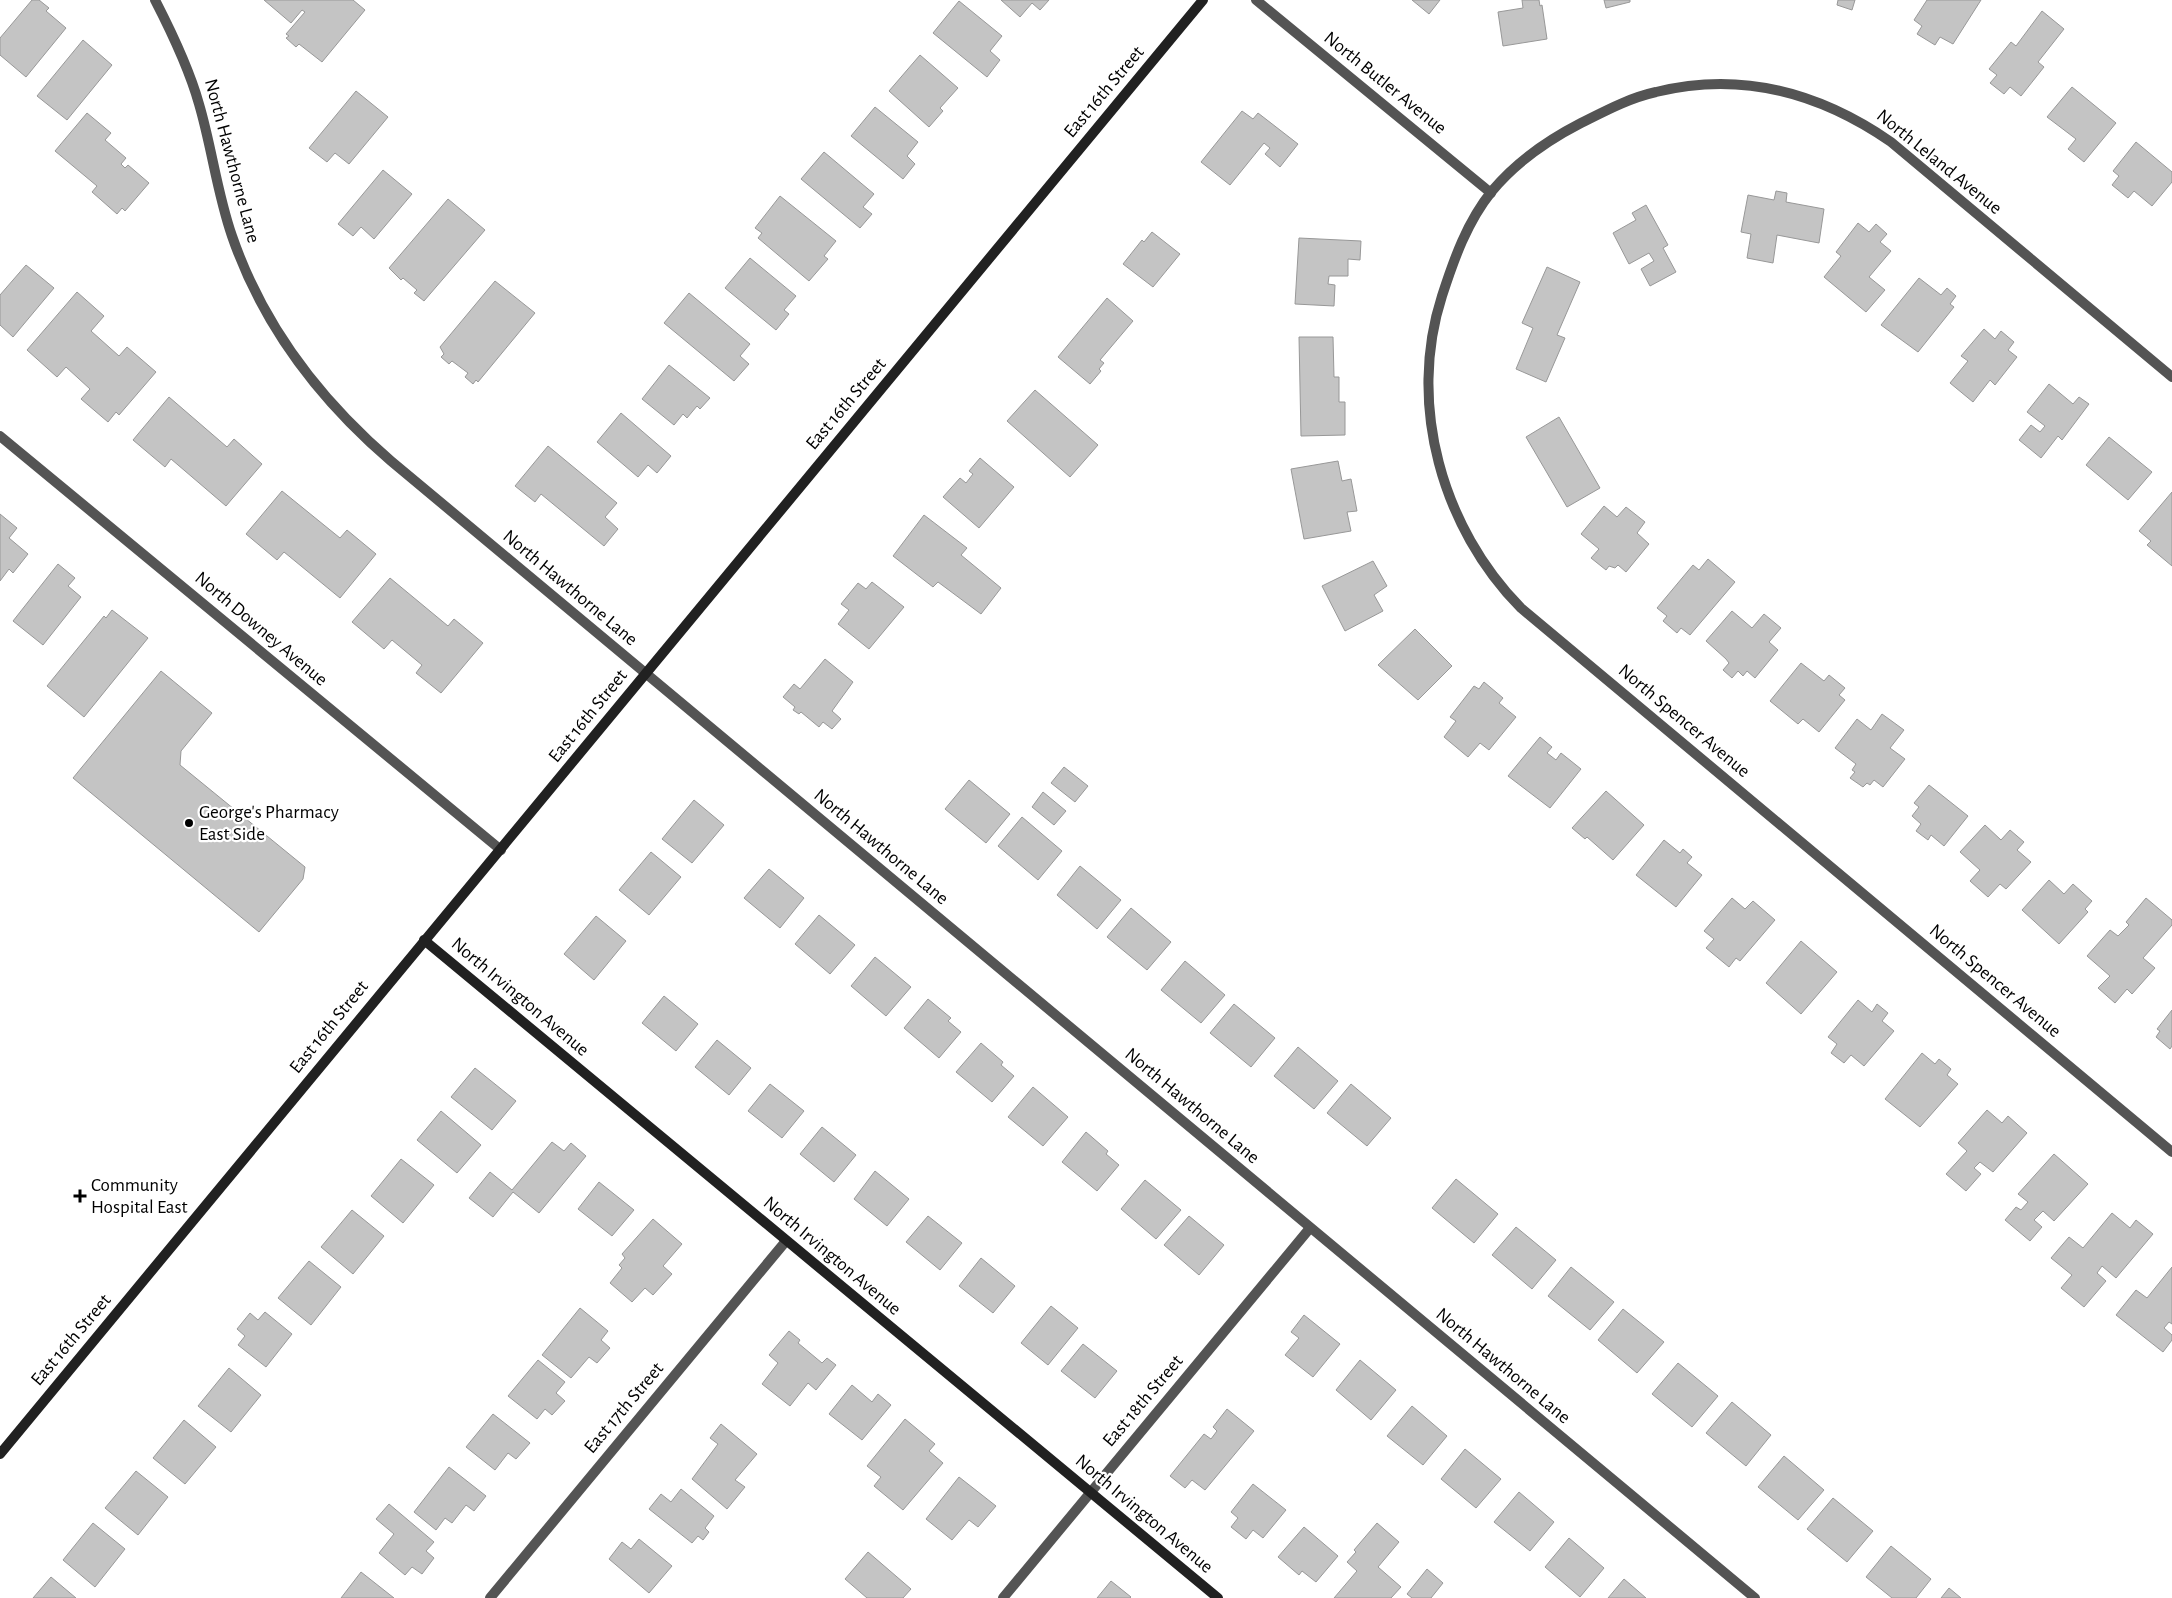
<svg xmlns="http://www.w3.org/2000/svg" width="2172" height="1598" viewBox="0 0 2172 1598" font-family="'Alegreya Sans',sans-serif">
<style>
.building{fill:#c4c4c4;stroke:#989898}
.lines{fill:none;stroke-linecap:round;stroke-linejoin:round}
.street{stroke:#545454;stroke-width:10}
.secondary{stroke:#212121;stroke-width:10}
.poi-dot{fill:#000;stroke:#fff;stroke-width:2}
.labels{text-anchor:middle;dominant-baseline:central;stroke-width:4.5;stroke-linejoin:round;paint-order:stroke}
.street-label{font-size:19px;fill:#000;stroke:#fff}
.poi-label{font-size:19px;fill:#000;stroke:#fff;text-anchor:start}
</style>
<rect width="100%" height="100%" fill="#fff"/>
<g class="building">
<polygon points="32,0 39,0 49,8 46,11 66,28 26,77 0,55 0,38"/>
<polygon points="264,0 353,0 365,10 322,62 299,44 296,47 286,38 289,36 286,34 305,12 302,10 291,23"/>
<polygon points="1001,0 1049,0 1040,10 1032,3 1020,17"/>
<polygon points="1412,0 1440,0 1429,14"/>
<polygon points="1522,0 1539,0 1540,6 1542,5 1547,39 1503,46 1498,12 1523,8"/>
<polygon points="1604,0 1630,0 1630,2 1606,8"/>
<polygon points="1838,0 1855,0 1852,10 1837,5"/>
<polygon points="1927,0 1981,0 1953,44 1940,37 1935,45 1917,34 1922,26 1914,20"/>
<polygon points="959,1 1002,36 990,51 1000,60 987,77 933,33"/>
<polygon points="2042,11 2064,29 2038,62 2044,67 2021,96 2010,87 2004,94 1990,83 1997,75 1989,69 2011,42 2016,46"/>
<polygon points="83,40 112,65 67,120 37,96"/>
<polygon points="920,55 958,88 940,108 943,111 929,127 889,91"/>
<polygon points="2072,87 2116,123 2084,162 2068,149 2076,139 2047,117"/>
<polygon points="356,91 388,117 349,164 335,153 327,162 309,148"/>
<polygon points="875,107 918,142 907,156 915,164 903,179 851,136"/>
<polygon points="1242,111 1253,119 1258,113 1298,144 1280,167 1265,154 1270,148 1264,143 1230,185 1201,162"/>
<polygon points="87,113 111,133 105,140 126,158 121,164 125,168 128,165 149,183 125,211 122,208 117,214 92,192 97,186 55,151"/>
<polygon points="2136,142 2172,172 2172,182 2152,206 2134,191 2128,198 2112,185 2119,176 2113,171"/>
<polygon points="824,152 874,194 863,207 872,214 860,228 801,179"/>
<polygon points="383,170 412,194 374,239 361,227 353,236 338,224"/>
<polygon points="1776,191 1787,193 1786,202 1824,209 1819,243 1777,235 1773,263 1747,258 1751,234 1741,232 1748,195 1774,200"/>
<polygon points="780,196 836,241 824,256 828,259 809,281 758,238 762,233 755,228"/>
<polygon points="448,199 485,230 424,301 414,293 417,290 403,278 401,280 389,268"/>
<polygon points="1646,205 1668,245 1663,248 1676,272 1650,286 1641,269 1654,261 1649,253 1629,264 1613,233 1636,220 1632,213"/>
<polygon points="1858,223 1869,232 1876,224 1887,234 1880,242 1891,251 1869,277 1885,290 1866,312 1824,277 1841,256 1836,252"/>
<polygon points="1152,232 1180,254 1153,287 1123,264 1142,240 1144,242"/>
<polygon points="1299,238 1361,241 1360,260 1348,259 1348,276 1329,276 1328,284 1335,285 1334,306 1295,304"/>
<polygon points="750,258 796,296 784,310 789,314 776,330 725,288"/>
<polygon points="26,265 54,288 13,337 0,325 0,295"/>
<polygon points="1547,267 1580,282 1557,335 1565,338 1546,382 1516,369 1533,328 1522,323"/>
<polygon points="1919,278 1941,295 1947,288 1956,296 1950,304 1954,307 1918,352 1881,325"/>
<polygon points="495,281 535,313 478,382 476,380 473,384 465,377 468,373 452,361 449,364 441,357 444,354 440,347"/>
<polygon points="77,292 104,316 91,331 119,356 127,347 156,372 119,415 116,412 108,422 81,399 90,389 66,367 57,377 27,350"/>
<polygon points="689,293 750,344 740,356 749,364 734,381 664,323"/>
<polygon points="1107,298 1133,321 1100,360 1104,363 1099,369 1101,371 1090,384 1058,357"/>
<polygon points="1984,329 1995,339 2001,331 2014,342 2008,350 2017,357 1995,385 1990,380 1973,402 1950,383 1968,361 1961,356"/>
<polygon points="1299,337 1333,337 1334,377 1339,377 1339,402 1345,402 1345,435 1301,436"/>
<polygon points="669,365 710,398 700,409 697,406 687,418 683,414 674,425 642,399"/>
<polygon points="2049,384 2073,404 2079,397 2089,404 2062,440 2058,436 2041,458 2019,440 2031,425 2040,432 2045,426 2027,412"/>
<polygon points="1035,390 1098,445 1070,477 1007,421"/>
<polygon points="169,397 227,447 234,439 262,464 226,506 171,459 165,467 133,440"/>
<polygon points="621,413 671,456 657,473 648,465 638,477 597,442"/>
<polygon points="1559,417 1600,488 1567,507 1526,437"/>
<polygon points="2109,437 2152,472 2128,500 2086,465"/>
<polygon points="548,446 617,503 605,517 618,529 604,546 541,494 535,502 515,486"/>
<polygon points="980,458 1014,487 979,528 943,497 960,478 966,483 973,474 969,471"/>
<polygon points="1338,461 1342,481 1351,479 1357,511 1347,512 1351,531 1304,539 1291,469"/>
<polygon points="282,491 340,538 347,530 376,554 340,598 284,552 277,560 246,534"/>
<polygon points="2172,492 2172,566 2147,545 2151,541 2139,531"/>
<polygon points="1604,506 1617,517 1626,507 1645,522 1637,533 1649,544 1626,572 1618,565 1615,568 1609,566 1606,570 1591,558 1599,549 1581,534"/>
<polygon points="0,514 17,528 9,538 28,554 13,573 9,569 0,581"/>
<polygon points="924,515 967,548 961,555 1001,588 981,614 938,582 933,587 893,556"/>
<polygon points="1708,559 1735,582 1690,635 1681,628 1677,633 1663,621 1667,616 1657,608 1693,565 1699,570"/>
<polygon points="1373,561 1387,586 1374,595 1383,611 1345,631 1322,586"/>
<polygon points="58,564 75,578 68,586 81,597 43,645 13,621"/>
<polygon points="390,578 448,626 454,619 483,643 441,693 416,673 422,665 392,640 384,649 352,622"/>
<polygon points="872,582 904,607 869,649 838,624 849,610 841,604 858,583 866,589"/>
<polygon points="112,610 148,638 84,717 47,686 104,616 106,618"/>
<polygon points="1732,611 1752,628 1764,614 1781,628 1769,642 1778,650 1755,678 1747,671 1743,676 1738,671 1732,678 1723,670 1729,663 1726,659 1706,641"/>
<polygon points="1415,629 1452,666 1418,700 1378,665"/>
<polygon points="825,659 853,682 832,711 841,719 832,729 823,722 819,727 801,712 799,714 793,710 795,707 783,697 794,684 800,689"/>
<polygon points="1801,663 1824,681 1829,675 1845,688 1839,695 1845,700 1819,732 1803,719 1798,724 1770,701"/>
<polygon points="161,671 212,713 181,751 180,765 305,867 303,879 259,932 73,778"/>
<polygon points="1484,682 1503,698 1499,703 1516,717 1489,750 1480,743 1468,757 1444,737 1456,721 1450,717 1474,686 1479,689"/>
<polygon points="1882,714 1904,730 1890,748 1905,759 1883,787 1874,780 1870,785 1867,783 1863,787 1850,778 1855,772 1852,770 1856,764 1835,748 1857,719 1871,730"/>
<polygon points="1540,737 1552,747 1547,753 1556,760 1561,753 1581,769 1550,808 1508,776"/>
<polygon points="1064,767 1088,786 1075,802 1051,783"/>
<polygon points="969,780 1010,814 986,843 945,809"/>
<polygon points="1929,785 1968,816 1944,846 1931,835 1928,840 1916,831 1921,824 1912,816 1919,807 1914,803"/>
<polygon points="1606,791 1644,825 1613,860 1587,837 1585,839 1572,828"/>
<polygon points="1043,792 1066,811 1054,825 1032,807"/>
<polygon points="694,800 724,825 692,863 662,839"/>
<polygon points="1022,817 1062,851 1038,880 998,846"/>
<polygon points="1985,825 2001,840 2010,830 2024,842 2017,850 2031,862 2006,889 2000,884 1988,897 1970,881 1980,870 1960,852"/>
<polygon points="1664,840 1680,853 1683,849 1692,857 1687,863 1702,875 1676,907 1636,875"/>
<polygon points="651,852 681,877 649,915 619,890"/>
<polygon points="1080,866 1121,900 1097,929 1057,895"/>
<polygon points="769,869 804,898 780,928 744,898"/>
<polygon points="2049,880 2064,894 2073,884 2092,901 2085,909 2088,912 2059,944 2022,910"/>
<polygon points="1732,898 1745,909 1753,901 1775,920 1740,961 1736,958 1729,967 1706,948 1714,939 1704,931"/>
<polygon points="2146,898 2172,920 2172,925 2143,958 2155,968 2132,994 2127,989 2115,1003 2098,988 2110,976 2087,956 2110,930 2118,936 2129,925 2126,922"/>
<polygon points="1131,908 1171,942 1147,970 1107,937"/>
<polygon points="819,915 855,945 830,974 795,944"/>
<polygon points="596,916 626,941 594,980 564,954"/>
<polygon points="1801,941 1837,972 1801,1014 1766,983"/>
<polygon points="875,957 911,987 886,1016 851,986"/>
<polygon points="1185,961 1225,995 1201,1023 1161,990"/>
<polygon points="664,996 698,1024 676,1051 642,1023"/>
<polygon points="928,999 951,1018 948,1021 961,1032 939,1058 904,1028"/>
<polygon points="1858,1000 1872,1012 1877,1004 1888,1013 1882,1021 1894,1031 1864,1066 1851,1055 1844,1063 1831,1053 1837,1044 1828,1037"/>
<polygon points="1234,1004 1275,1038 1251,1067 1210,1033"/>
<polygon points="2172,1010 2172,1046 2170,1049 2156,1037 2160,1031 2157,1029"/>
<polygon points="717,1040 751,1068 729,1095 695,1067"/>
<polygon points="981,1043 1003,1062 1001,1065 1014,1076 992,1102 956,1072"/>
<polygon points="1298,1047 1338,1081 1314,1109 1274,1076"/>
<polygon points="1922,1053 1935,1064 1939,1059 1951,1069 1947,1075 1958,1084 1920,1127 1885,1099"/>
<polygon points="475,1068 516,1101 492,1130 451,1097"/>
<polygon points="770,1084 804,1111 782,1138 748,1111"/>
<polygon points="1351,1084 1391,1118 1367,1146 1327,1113"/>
<polygon points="1033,1087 1068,1117 1043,1146 1008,1117"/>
<polygon points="1987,1110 2002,1123 2008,1116 2027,1133 1993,1172 1980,1162 1974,1168 1981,1174 1966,1191 1946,1174 1967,1151 1958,1143"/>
<polygon points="441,1111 481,1145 457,1173 417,1140"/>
<polygon points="822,1127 856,1155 834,1182 800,1154"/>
<polygon points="1086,1132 1108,1151 1106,1154 1119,1165 1097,1191 1062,1162"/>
<polygon points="552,1142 564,1151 571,1143 586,1156 539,1213 513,1192 493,1217 469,1198 490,1172 512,1190"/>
<polygon points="2054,1154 2088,1184 2054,1221 2043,1211 2034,1220 2042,1227 2030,1241 2005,1220 2016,1207 2021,1210 2028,1202 2018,1194"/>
<polygon points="401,1159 434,1185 403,1223 371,1196"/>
<polygon points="875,1171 909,1199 887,1226 854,1199"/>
<polygon points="1456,1179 1498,1214 1474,1243 1432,1208"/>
<polygon points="1145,1180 1181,1210 1156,1239 1121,1209"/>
<polygon points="599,1182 634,1210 612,1236 578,1209"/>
<polygon points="352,1210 384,1236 353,1274 321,1247"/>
<polygon points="2112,1213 2130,1228 2136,1220 2153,1234 2116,1278 2102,1266 2097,1273 2106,1281 2084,1307 2061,1288 2072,1275 2051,1258 2069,1237 2083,1248"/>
<polygon points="928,1216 962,1243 940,1270 906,1242"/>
<polygon points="1189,1216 1224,1245 1199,1275 1164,1245"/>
<polygon points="653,1219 682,1244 663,1266 672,1274 653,1295 645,1288 632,1302 610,1283 622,1268 619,1265 625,1258 622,1254"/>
<polygon points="1516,1227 1556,1260 1532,1289 1492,1255"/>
<polygon points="981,1258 1015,1286 993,1313 959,1286"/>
<polygon points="309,1261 341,1287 311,1325 278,1298"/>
<polygon points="1571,1267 1614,1302 1590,1330 1548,1296"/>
<polygon points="2172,1267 2172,1324 2169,1322 2164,1328 2172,1335 2172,1340 2163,1352 2116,1315 2136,1290 2147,1298"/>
<polygon points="1051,1306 1078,1328 1048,1365 1021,1343"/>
<polygon points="580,1308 608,1331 601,1340 610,1348 597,1363 589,1357 571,1378 542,1355"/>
<polygon points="1623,1309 1664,1342 1637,1373 1598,1340"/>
<polygon points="265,1312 292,1334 266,1367 238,1345 245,1336 237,1329 250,1313 258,1320"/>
<polygon points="1304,1315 1340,1344 1313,1377 1285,1355 1299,1338 1291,1332"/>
<polygon points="789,1331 800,1340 798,1343 822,1363 827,1358 836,1365 816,1390 808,1383 790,1406 762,1384 778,1363 769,1355"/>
<polygon points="1083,1344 1117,1371 1095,1398 1061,1371"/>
<polygon points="538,1360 565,1382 556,1393 565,1401 552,1415 545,1409 537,1419 508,1396"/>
<polygon points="1360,1360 1396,1390 1371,1420 1336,1390"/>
<polygon points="1678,1363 1718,1396 1692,1427 1652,1394"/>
<polygon points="229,1368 261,1395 231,1432 198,1406"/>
<polygon points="852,1385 872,1402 878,1394 891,1405 862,1440 829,1414"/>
<polygon points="1732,1402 1771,1435 1746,1466 1706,1433"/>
<polygon points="1412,1406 1447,1436 1423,1465 1387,1436"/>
<polygon points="1227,1409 1254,1431 1205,1490 1192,1480 1185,1488 1170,1476 1204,1434 1211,1439 1217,1431 1213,1427"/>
<polygon points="493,1414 530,1443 516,1459 508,1453 495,1470 466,1447"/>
<polygon points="905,1419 935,1444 929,1451 943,1463 903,1510 874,1486 881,1477 867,1466"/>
<polygon points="184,1420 216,1447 185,1484 153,1458"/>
<polygon points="721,1424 757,1454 735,1480 745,1487 727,1509 692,1479 718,1444 710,1438"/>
<polygon points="1465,1449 1501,1479 1476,1508 1441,1479"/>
<polygon points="1784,1456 1824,1490 1798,1520 1758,1487"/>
<polygon points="449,1467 486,1496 474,1511 466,1505 452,1523 445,1518 436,1530 414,1512"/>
<polygon points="136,1471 168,1497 138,1535 105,1508"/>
<polygon points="959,1477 996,1506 978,1527 969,1520 952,1540 926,1519"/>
<polygon points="1253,1484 1286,1510 1263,1538 1253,1530 1246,1539 1231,1527 1238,1518 1231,1512"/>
<polygon points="681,1489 714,1516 705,1528 709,1532 703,1540 698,1536 692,1543 649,1509 661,1494 671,1502"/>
<polygon points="1519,1492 1554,1522 1530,1551 1494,1522"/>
<polygon points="1833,1498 1873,1531 1847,1562 1807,1529"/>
<polygon points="389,1504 434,1542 426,1551 434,1558 422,1574 412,1567 405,1575 379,1553 394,1534 376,1519"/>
<polygon points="93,1523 125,1549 95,1587 63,1560"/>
<polygon points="1377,1523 1399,1542 1378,1567 1401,1587 1391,1598 1334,1598 1357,1571 1347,1562 1356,1552 1354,1550"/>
<polygon points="1304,1527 1338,1556 1316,1582 1302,1571 1299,1575 1278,1557"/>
<polygon points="1569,1538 1604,1568 1580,1597 1545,1567"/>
<polygon points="639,1539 672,1566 649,1593 609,1559 622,1542 631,1549"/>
<polygon points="1891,1546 1931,1579 1916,1598 1892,1598 1866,1577"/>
<polygon points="868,1552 911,1589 903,1598 867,1598 845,1579"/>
<polygon points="1427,1569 1443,1583 1431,1598 1412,1598 1407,1594"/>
<polygon points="361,1572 394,1598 341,1598"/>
<polygon points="51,1577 76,1598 33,1598"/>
<polygon points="1624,1579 1646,1598 1608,1598"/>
<polygon points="1111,1581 1131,1597 1130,1598 1097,1598"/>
<polygon points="1949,1588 1961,1598 1941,1598"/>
</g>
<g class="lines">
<g class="street">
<path d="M155 0C172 33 189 68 199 104 212 148 217 193 232 236 263 326 320 400 391 461L1755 1598"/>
<polyline points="1256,0 1491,193"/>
<path d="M2172 377 1891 142C1820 93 1741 71 1656 92 1629 98 1605 111 1581 123 1548 140 1516 162 1492 191 1467 222 1454 259 1442 296 1407 404 1442 528 1521 608L2172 1152"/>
<polyline points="0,436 501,850"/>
<polyline points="490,1598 786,1241"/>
<polyline points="1003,1598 1310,1228"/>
</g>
<g class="secondary">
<polyline points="424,940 1218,1598"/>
<polyline points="0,1454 1203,0"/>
</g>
</g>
<g class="poi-dot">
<circle cx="189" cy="823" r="5"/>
<path d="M77.5 1188.5h5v5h5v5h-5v5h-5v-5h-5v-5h5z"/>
</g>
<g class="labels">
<g class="street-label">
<text transform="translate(1385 83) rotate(39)">North Butler Avenue</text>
<text transform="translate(1104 92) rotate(-50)">East 16th Street</text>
<text transform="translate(232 161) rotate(75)">North Hawthorne Lane</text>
<text transform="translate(1939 162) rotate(39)">North Leland Avenue</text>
<text transform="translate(846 404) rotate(-50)">East 16th Street</text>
<text transform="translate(570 588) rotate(40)">North Hawthorne Lane</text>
<text transform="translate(261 629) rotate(40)">North Downey Avenue</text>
<text transform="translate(588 716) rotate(-51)">East 16th Street</text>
<text transform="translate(1684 721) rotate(40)">North Spencer Avenue</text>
<text transform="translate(881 847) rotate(40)">North Hawthorne Lane</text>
<text transform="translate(1995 981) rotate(40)">North Spencer Avenue</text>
<text transform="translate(520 997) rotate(40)">North Irvington Avenue</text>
<text transform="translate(329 1027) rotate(-51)">East 16th Street</text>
<text transform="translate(1192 1106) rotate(40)">North Hawthorne Lane</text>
<text transform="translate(832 1256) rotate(40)">North Irvington Avenue</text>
<text transform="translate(71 1340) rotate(-50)">East 16th Street</text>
<text transform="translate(1503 1366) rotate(40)">North Hawthorne Lane</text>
<text transform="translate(1143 1401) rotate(-50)">East 18th Street</text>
<text transform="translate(624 1408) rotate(-50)">East 17th Street</text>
<text transform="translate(1144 1514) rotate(40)">North Irvington Avenue</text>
</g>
<g class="poi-label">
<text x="199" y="812">George's Pharmacy<tspan x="199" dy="22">East Side</tspan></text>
<text x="91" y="1185">Community<tspan x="91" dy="22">Hospital East</tspan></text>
</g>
</g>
</svg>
